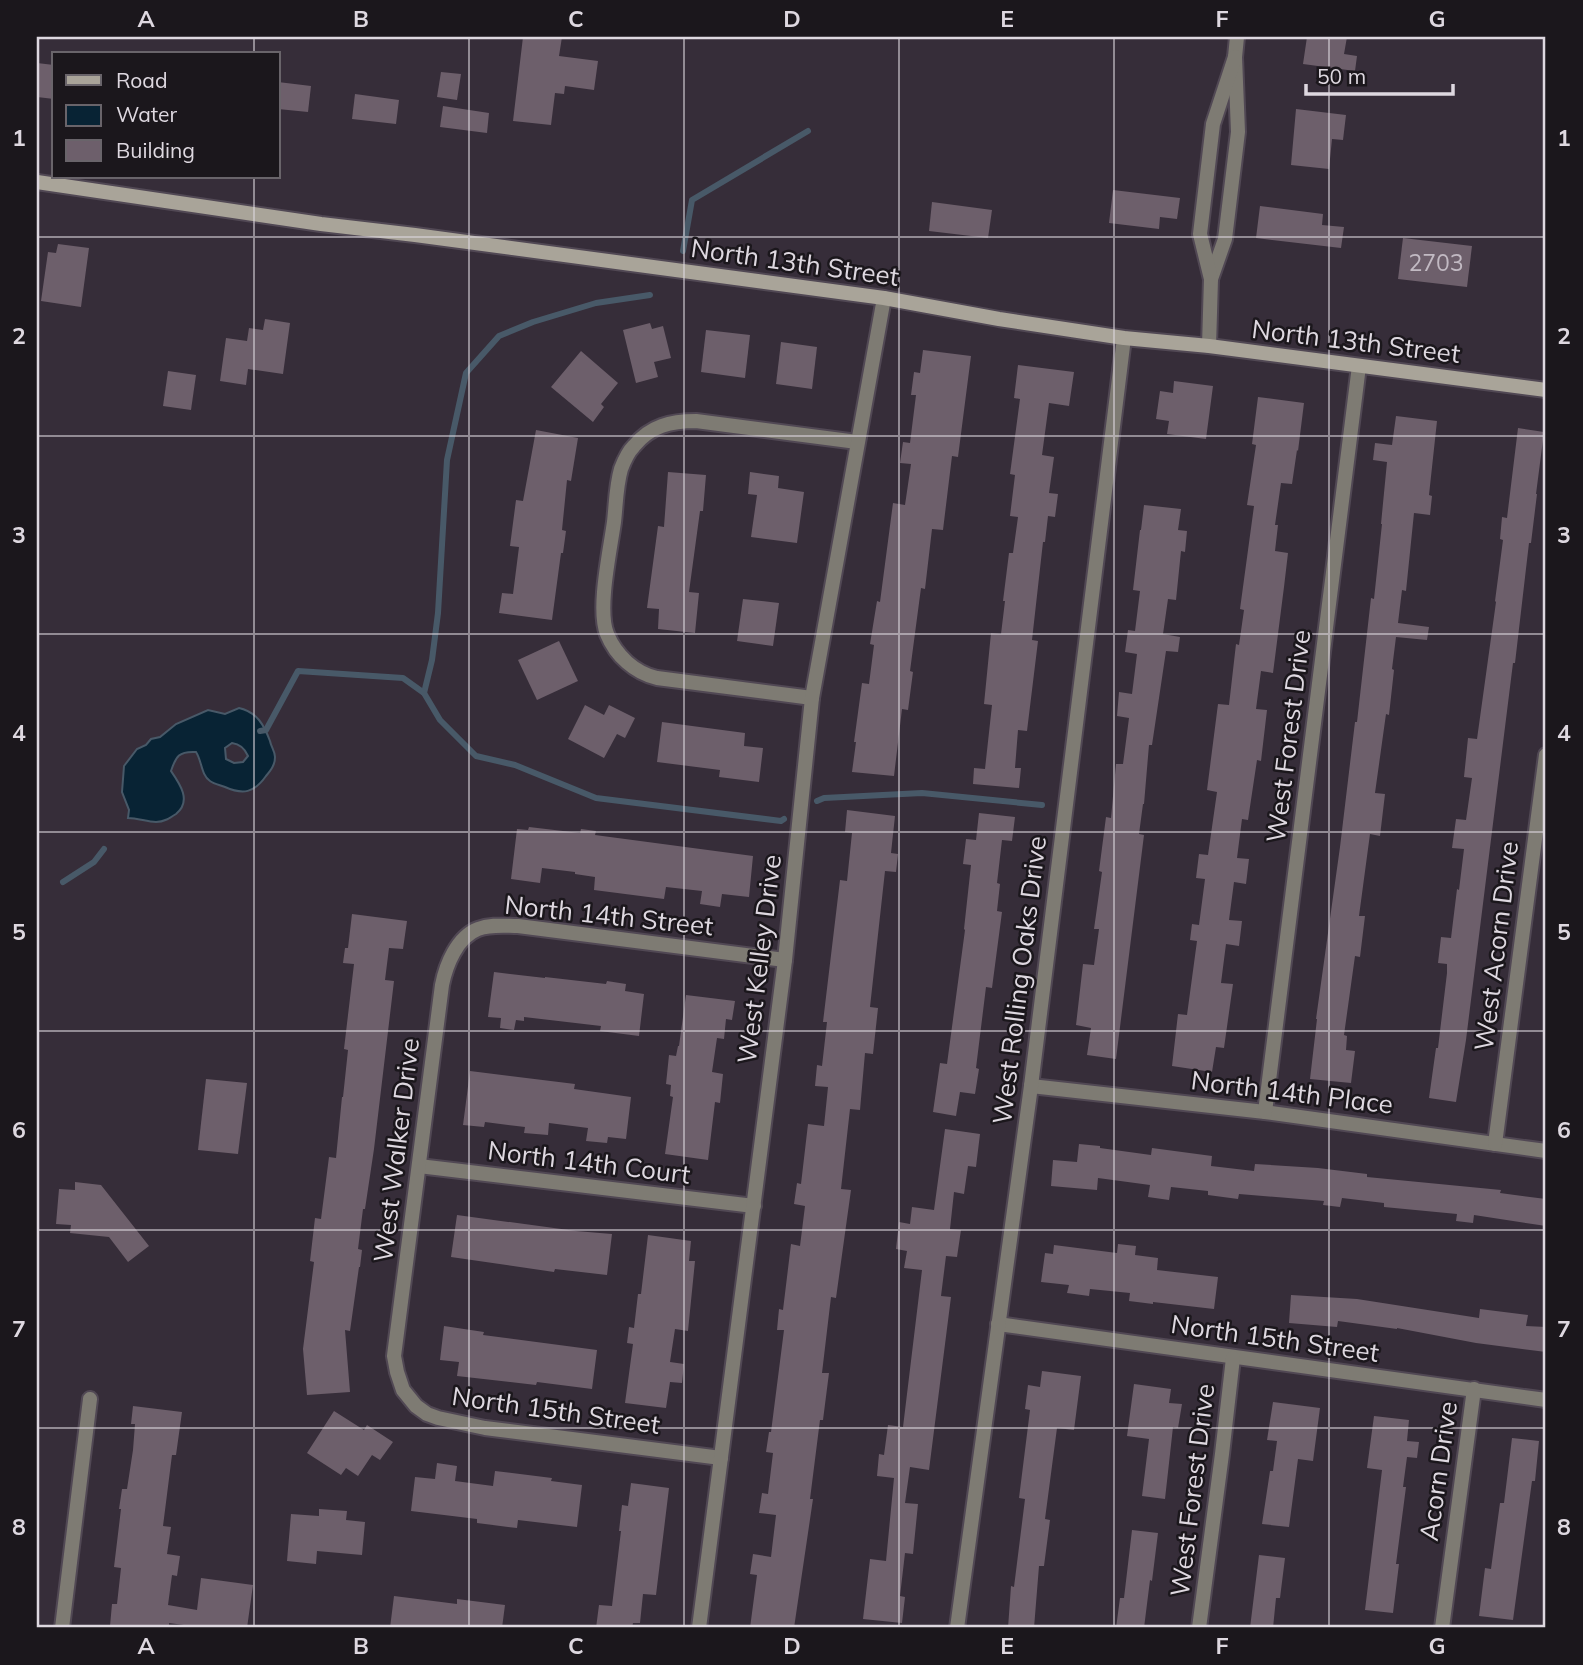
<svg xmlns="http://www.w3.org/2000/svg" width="1583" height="1665" viewBox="0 0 1583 1665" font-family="Mulish,sans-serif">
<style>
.water{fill:#082334;stroke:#485968;stroke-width:2;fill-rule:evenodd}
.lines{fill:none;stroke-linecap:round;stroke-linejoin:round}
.stream{stroke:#485968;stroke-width:6}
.building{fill:#6d5f6b}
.street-casing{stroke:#514854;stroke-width:18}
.secondary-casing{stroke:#514854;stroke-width:18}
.street{stroke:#7e7b73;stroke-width:14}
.secondary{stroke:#a9a499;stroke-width:14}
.grid{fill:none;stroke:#ded8e0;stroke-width:2;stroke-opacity:0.55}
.labels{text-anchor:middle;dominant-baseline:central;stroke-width:5;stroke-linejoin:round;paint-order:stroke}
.number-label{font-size:23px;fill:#c2bac3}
.street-label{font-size:26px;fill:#ded8e0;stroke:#1b171c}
.neatline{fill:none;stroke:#ded8e0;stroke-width:2.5}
.grid-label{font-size:23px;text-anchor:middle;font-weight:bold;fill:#ded8e0}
</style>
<rect width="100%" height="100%" fill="#362d39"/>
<path class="water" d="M239 708C257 712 264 725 270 741 271 747 275 751 275 757 275 765 271 770 266 776 254 793 243 795 225 787 220 785 214 784 210 781 201 775 202 761 196 752 179 751 176 756 171 771 180 784 192 801 176 814 170 818 164 822 156 822 147 822 138 818 128 818L129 810 122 792 124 766 137 749 146 745 151 739 160 737 176 724 208 710 225 714ZM232 743C240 744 245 749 248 756L243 762 234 763 226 759 225 748Z"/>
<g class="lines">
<g class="stream">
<polyline points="683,251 692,200 808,131"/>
<polyline points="424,693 432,660 438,613 447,460 466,373 499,336 533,322 596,303 650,295"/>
<polyline points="260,731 266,730 298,671 403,678 424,693 440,720 476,756 515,765 596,798 781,821 784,819"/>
<polyline points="817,801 824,798 922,793 1042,805"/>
<polyline points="63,882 94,862 104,849"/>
</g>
</g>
<g class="building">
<polygon points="523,37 562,37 559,56 598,61 594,90 565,86 564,94 555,93 551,125 513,121"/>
<polygon points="1307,37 1347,37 1344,54 1357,56 1355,71 1303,64"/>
<polygon points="37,63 54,65 54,99 37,97"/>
<polygon points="441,72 461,74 457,100 437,97"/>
<polygon points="278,82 311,86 308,112 278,109"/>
<polygon points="355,94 399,100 396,124 352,119"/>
<polygon points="443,106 489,113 487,133 440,127"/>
<polygon points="1296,109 1346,115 1343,140 1332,139 1329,169 1291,165"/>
<polygon points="1113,190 1180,198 1177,219 1160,217 1159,229 1109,223"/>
<polygon points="932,202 992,210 988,238 929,231"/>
<polygon points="1260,206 1323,214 1322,225 1344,227 1341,248 1256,238"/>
<polygon points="1403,238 1472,246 1467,287 1398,279"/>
<polygon points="58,244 89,248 81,307 41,301 48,252 56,253"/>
<polygon points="265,319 290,323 283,374 248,369 246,385 220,381 226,338 247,341 249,328 263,330"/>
<polygon points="650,323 652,329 663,326 671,358 654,362 658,377 636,383 623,330"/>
<polygon points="706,330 750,335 745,378 701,372"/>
<polygon points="781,342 817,347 812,389 776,384"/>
<polygon points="923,350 971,356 958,457 952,456 943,530 932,529 925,589 921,588 910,671 913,672 908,710 902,709 894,776 852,772 856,742 854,742 862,683 869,684 874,645 870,644 877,601 880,602 893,503 905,505 911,464 900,463 903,442 910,443 916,395 911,395 914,372 920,373"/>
<polygon points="581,351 618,383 601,404 604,407 593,422 551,387"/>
<polygon points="1018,365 1074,372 1069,406 1049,403 1042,455 1054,457 1049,493 1058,494 1055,517 1048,516 1045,542 1043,542 1032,640 1038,641 1027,731 1018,730 1015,768 1021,768 1019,788 973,784 974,768 985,769 992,705 984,704 991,633 1001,634 1005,601 1003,601 1009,553 1013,553 1018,517 1010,516 1015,475 1010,474 1020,399 1014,398"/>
<polygon points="168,371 196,375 191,410 163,406"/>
<polygon points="1174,381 1213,386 1206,439 1167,434 1169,421 1156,419 1160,391 1173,393"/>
<polygon points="1258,397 1304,403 1298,451 1297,450 1292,484 1281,483 1275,525 1278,525 1275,551 1288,553 1284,587 1273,673 1261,671 1256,709 1267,710 1261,761 1257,760 1248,820 1242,819 1237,858 1249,859 1246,884 1234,882 1229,920 1242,921 1239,946 1226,944 1221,983 1233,984 1224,1048 1216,1047 1212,1072 1172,1066 1178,1014 1187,1015 1197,941 1190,940 1192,924 1199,925 1205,879 1196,878 1199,854 1208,855 1217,792 1207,790 1218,704 1229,705 1236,644 1239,645 1244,610 1240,609 1254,506 1247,505 1256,445 1252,444"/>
<polygon points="1396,416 1437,421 1429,495 1432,496 1430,515 1414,513 1406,591 1402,590 1398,623 1429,627 1427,640 1396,637 1392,669 1394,670 1389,715 1386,714 1375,793 1385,794 1380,836 1370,834 1359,916 1365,916 1360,957 1355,956 1344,1035 1347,1036 1346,1050 1355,1051 1351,1083 1310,1079 1317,1019 1316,1019 1340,847 1355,722 1357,722 1371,598 1374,599 1382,524 1381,524 1387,462 1373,460 1375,443 1392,445"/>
<polygon points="1518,428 1544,432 1536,494 1537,494 1531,543 1529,543 1515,663 1513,663 1466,1040 1456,1102 1429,1098 1436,1048 1438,1048 1447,973 1447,964 1438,963 1441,937 1451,938 1457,889 1459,890 1464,849 1452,848 1456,819 1466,820 1472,778 1464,777 1468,738 1477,739 1496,602 1495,601 1503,540 1500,539 1502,517 1507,518"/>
<polygon points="536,430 578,438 571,481 567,480 562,530 566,531 563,553 561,553 552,620 499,613 502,593 513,594 519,547 510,546 516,500 523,501"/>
<polygon points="668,472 706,475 703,511 700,511 689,592 699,593 695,633 658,629 659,609 647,608 658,526 664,527"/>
<polygon points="750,472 779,476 778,488 804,492 797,543 751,537 757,495 748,494"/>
<polygon points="1144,505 1181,509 1178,530 1187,531 1185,552 1181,551 1176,600 1168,599 1163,634 1180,637 1178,652 1166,651 1152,745 1149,745 1144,804 1143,804 1139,834 1144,835 1116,1059 1087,1055 1091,1028 1076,1025 1083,964 1094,965 1099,929 1094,929 1102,872 1099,871 1106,817 1111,818 1116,764 1123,764 1129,718 1117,716 1119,692 1132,694 1137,654 1125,652 1128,630 1135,631 1140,591 1133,590 1140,530 1141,530"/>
<polygon points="743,599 779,603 773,646 737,641"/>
<polygon points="559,641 578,681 537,700 518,660"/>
<polygon points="585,705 604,715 609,705 635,718 625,738 617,734 604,758 568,739"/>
<polygon points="662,722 745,733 744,746 763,748 759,782 719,777 720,770 657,762"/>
<polygon points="847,810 895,816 891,853 898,854 896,872 885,871 870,1007 878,1008 873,1054 865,1053 860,1110 850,1109 841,1189 851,1190 836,1298 831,1297 822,1373 829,1373 823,1420 820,1420 810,1499 813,1499 794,1628 750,1628 757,1575 750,1574 753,1554 771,1557 776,1515 759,1513 762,1493 768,1494 773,1453 766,1452 769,1432 771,1432 784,1330 777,1330 779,1309 783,1310 791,1244 800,1246 805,1206 794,1204 797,1183 801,1184 808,1124 824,1126 828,1087 815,1086 817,1065 822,1066 827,1022 823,1022 840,880 847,881 852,833 845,832"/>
<polygon points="979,813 1015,817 1012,841 1002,840 997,883 1000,884 997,911 1002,912 992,988 986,987 976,1068 979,1069 975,1094 960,1092 956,1116 933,1112 940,1063 947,1064 965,930 964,929 971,865 963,864 966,839 976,840"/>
<polygon points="529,827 580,833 581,829 596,831 595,835 753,856 749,897 722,894 720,907 700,904 702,891 666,887 664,899 594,890 595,877 575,874 575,872 542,868 540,883 511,879 517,829 528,830"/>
<polygon points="352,914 407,921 403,949 389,948 385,980 394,981 374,1149 365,1209 363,1209 358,1249 362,1250 360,1267 359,1267 350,1331 345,1330 350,1392 307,1395 303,1349 314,1262 310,1261 315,1218 321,1219 329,1157 336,1158 342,1097 343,1097 348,1050 344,1049 354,964 343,963 345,948 348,948"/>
<polygon points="494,972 545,978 545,977 606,984 607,981 626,984 625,991 644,994 639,1036 600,1031 601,1026 524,1017 524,1021 516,1020 514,1030 500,1028 501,1018 488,1017"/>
<polygon points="686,995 735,1001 732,1020 726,1019 724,1039 717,1038 712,1072 723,1074 720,1103 715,1102 708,1160 665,1154 673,1097 670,1096 671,1085 666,1084 669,1055 676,1056 678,1046 679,1046"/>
<polygon points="470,1071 575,1084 574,1089 631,1097 626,1139 608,1137 607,1143 586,1141 588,1128 549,1123 548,1135 524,1133 525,1127 485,1122 484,1127 463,1125"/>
<polygon points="206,1079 247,1083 238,1154 198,1150"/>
<polygon points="945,1129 980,1134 976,1167 968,1166 964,1194 954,1192 950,1229 961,1230 957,1257 946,1256 941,1296 951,1297 929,1470 910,1467 905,1503 918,1504 913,1554 905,1553 900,1596 905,1597 902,1623 863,1619 870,1559 886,1561 894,1478 877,1476 879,1454 884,1455 888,1425 903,1427 922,1270 904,1268 907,1251 896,1249 899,1222 910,1224 912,1207 934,1210"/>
<polygon points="1079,1144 1100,1146 1100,1148 1151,1155 1152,1148 1212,1156 1211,1166 1254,1171 1255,1164 1318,1168 1367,1174 1367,1177 1501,1190 1500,1193 1546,1199 1546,1226 1474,1215 1473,1223 1456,1221 1457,1214 1384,1207 1384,1203 1342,1198 1340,1207 1323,1205 1324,1201 1239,1194 1238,1199 1208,1195 1208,1191 1171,1187 1169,1200 1148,1197 1150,1185 1098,1178 1097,1190 1051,1186 1053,1160 1077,1162"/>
<polygon points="75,1182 101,1185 149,1246 128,1262 109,1237 70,1233 71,1225 56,1224 59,1189 75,1190"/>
<polygon points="457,1215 576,1231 612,1234 607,1275 555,1269 554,1272 451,1257"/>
<polygon points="648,1235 691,1241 689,1261 695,1261 688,1331 675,1329 670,1362 684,1364 682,1383 670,1382 666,1408 625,1403 633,1344 627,1343 629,1327 634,1328 638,1294 641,1294"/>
<polygon points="1118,1244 1136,1246 1135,1255 1158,1258 1157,1270 1218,1277 1214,1309 1153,1302 1153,1304 1129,1301 1130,1293 1090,1289 1089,1296 1067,1293 1069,1285 1041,1282 1045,1253 1053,1254 1054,1245 1117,1253"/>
<polygon points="1291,1295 1357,1299 1479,1318 1480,1309 1528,1315 1526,1326 1546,1327 1546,1352 1476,1343 1397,1328 1397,1329 1338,1321 1337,1327 1289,1323"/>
<polygon points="444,1326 484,1332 483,1335 597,1350 592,1389 537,1382 536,1385 457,1376 459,1362 440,1360"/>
<polygon points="1042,1371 1081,1376 1074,1430 1057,1428 1045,1519 1050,1520 1044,1566 1039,1566 1034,1628 1008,1628 1011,1586 1014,1587 1025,1499 1019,1498 1030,1410 1025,1409 1028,1385 1040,1387"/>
<polygon points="1134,1384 1171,1389 1169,1403 1182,1404 1178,1428 1173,1427 1165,1499 1142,1496 1149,1439 1127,1436"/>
<polygon points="1273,1402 1320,1408 1313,1461 1298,1459 1289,1527 1262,1524 1270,1471 1273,1471 1277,1441 1267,1440"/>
<polygon points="133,1406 182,1412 176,1455 172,1455 163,1526 171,1527 167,1554 180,1556 177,1576 172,1575 168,1605 197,1610 201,1578 253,1585 247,1628 225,1625 224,1628 206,1628 169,1623 169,1628 125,1628 110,1626 112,1604 117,1604 121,1568 114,1567 121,1509 119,1509 122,1489 127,1489 133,1450 135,1424 131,1424"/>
<polygon points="334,1411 364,1430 367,1425 393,1442 380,1460 372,1455 358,1476 346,1468 341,1475 307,1453"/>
<polygon points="1374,1416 1409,1420 1407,1441 1419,1442 1417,1458 1407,1457 1403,1487 1406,1487 1396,1564 1399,1564 1393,1613 1365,1610 1382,1470 1367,1468"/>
<polygon points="1512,1438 1539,1441 1535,1481 1532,1481 1513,1620 1479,1616 1485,1568 1491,1569 1500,1503 1504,1503"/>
<polygon points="437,1463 457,1466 455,1481 493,1486 495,1471 552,1478 551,1481 582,1485 577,1527 518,1520 517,1528 477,1523 477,1519 411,1511 415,1477 435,1479"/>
<polygon points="631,1483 669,1488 656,1595 643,1594 640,1623 633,1623 632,1628 596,1628 599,1605 612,1606 621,1531 619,1531 622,1505 628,1506"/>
<polygon points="319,1509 347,1511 346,1520 365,1522 362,1555 317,1551 316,1564 287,1561 291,1514 319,1516"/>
<polygon points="1132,1530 1158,1533 1152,1581 1150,1580 1144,1628 1116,1628 1120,1598 1124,1598"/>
<polygon points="1259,1555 1285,1558 1280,1598 1276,1598 1273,1628 1250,1628"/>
<polygon points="394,1596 457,1604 457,1599 505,1605 502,1628 390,1628"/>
</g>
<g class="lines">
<g class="street-casing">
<g id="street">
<polyline points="1211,279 1225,239 1238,132 1235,57 1237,37"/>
<polyline points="1209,346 1211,279 1200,234 1213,124 1235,57"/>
<path d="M812 698 657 678C635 673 616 656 607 634 597 609 610 551 614 522 616 505 616 486 621 469 624 461 628 452 634 446 650 426 671 421 696 421L857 442"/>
<polyline points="1031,1086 1265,1112 1546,1151"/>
<polyline points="1265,1112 1359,366"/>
<polyline points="1495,1144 1546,755"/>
<polyline points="419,1166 754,1206"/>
<polyline points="998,1324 1546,1400"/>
<path d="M721 1458 485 1428 438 1418 427 1414 416 1406 403 1390 397 1372 394 1356 442 985C446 965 457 937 478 929 491 924 505 926 518 926L785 960"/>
<polyline points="62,1628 90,1399"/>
<polyline points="699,1628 785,960 812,698 884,298"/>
<polyline points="957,1628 1031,1086 1124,338"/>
<polyline points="1199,1628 1222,1454 1233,1358"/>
<polyline points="1442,1628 1474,1389"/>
</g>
</g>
<g class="secondary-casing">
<polyline id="secondary" points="37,182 321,224 415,235 884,298 999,319 1124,338 1209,346 1546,390"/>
</g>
<use href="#street" class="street"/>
<use href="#secondary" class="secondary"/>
</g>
<path class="grid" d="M254 37V54M469 37V1628M684 37V1628M899 37V1628M1114 37V1628M1329 37V1628M254 177V1628M37 237H1546M37 436H1546M37 634H1546M37 832H1546M37 1031H1546M37 1230H1546M37 1428H1546"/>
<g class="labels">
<g class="number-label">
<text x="1436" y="262">2703</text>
</g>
<g class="street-label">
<text transform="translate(795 262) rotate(8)">North 13th Street</text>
<text transform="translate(1356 341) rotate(7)">North 13th Street</text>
<text transform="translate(1288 736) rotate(-83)">West Forest Drive</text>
<text transform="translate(609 915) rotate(6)">North 14th Street</text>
<text transform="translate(1496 946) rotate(-83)">West Acorn Drive</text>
<text transform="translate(759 959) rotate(-83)">West Kelley Drive</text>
<text transform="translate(1019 980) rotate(-83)">West Rolling Oaks Drive</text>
<text transform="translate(1292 1092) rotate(7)">North 14th Place</text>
<text transform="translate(396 1150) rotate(-83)">West Walker Drive</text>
<text transform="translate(589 1162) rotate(7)">North 14th Court</text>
<text transform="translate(1275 1338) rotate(8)">North 15th Street</text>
<text transform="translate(556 1410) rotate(8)">North 15th Street</text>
<text transform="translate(1438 1471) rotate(-82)">Acorn Drive</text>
<text transform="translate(1192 1490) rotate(-83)">West Forest Drive</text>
</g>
</g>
<rect width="1583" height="1665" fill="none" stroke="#1b171c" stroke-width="77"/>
<rect x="52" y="52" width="228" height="126" fill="#1b171c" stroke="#69646a" stroke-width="2"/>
<rect x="66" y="75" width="35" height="10" fill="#a9a499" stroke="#69646a" stroke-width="2"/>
<text x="116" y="88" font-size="21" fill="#ded8e0">Road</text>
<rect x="66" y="105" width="35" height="21" fill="#082334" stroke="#69646a" stroke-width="2"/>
<text x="116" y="122" font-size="21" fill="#ded8e0">Water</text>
<rect x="66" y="140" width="35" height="21" fill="#6d5f6b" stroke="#69646a" stroke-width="2"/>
<text x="116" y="158" font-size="21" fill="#ded8e0">Building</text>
<path d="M1306 84v10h147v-10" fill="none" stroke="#ded8e0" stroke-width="3.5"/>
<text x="1317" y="84" font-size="21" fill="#ded8e0" stroke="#1b171c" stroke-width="5" paint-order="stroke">50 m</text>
<rect x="38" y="38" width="1506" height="1588" class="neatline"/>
<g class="grid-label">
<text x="146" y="27">A</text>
<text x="361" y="27">B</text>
<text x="576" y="27">C</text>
<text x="792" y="27">D</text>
<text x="1007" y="27">E</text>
<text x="1222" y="27">F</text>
<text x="1437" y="27">G</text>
<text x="19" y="146">1</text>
<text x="1564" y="146">1</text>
<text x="19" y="344">2</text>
<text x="1564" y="344">2</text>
<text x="19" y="543">3</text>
<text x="1564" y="543">3</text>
<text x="19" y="741">4</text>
<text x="1564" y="741">4</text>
<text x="19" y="940">5</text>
<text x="1564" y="940">5</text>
<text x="19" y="1138">6</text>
<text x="1564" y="1138">6</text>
<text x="19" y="1337">7</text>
<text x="1564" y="1337">7</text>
<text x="19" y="1535">8</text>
<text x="1564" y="1535">8</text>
<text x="146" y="1654">A</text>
<text x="361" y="1654">B</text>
<text x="576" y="1654">C</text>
<text x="792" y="1654">D</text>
<text x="1007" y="1654">E</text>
<text x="1222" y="1654">F</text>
<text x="1437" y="1654">G</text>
</g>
</svg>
